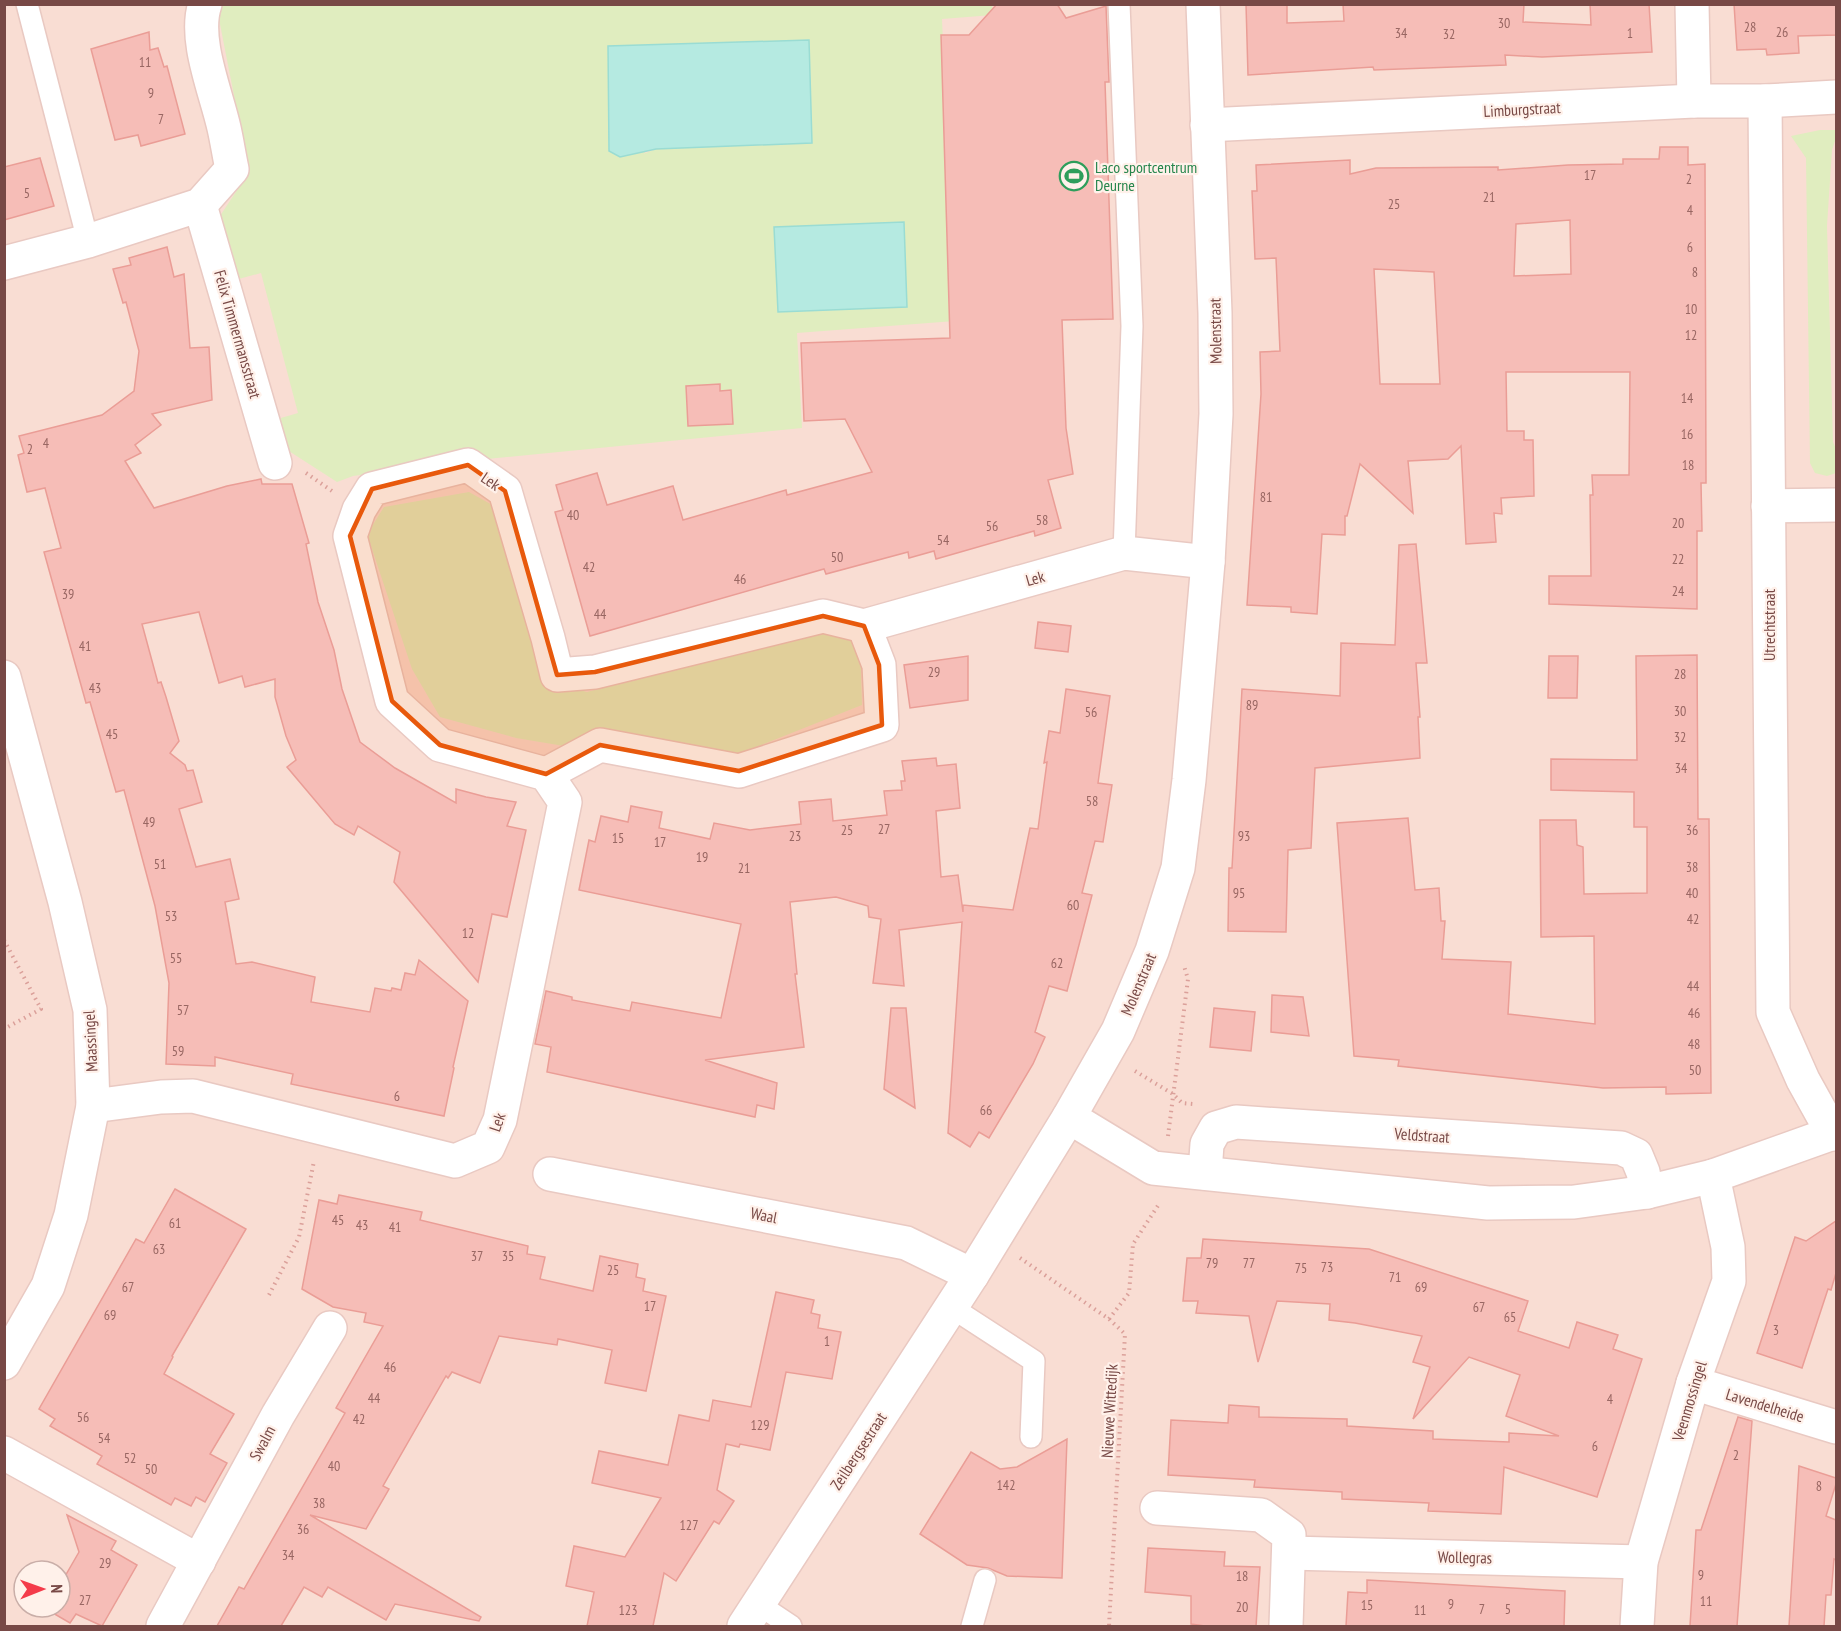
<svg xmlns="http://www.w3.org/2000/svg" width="1841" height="1631" viewBox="0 0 1841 1631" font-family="'PT Sans Narrow',sans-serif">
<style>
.residential{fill:#f9ddd3;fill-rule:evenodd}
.green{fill:#e0edbf;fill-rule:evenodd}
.water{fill:#b5eae1;stroke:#9adcd3;stroke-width:1.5}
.building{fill:#f6bdb7;stroke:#ea9d96;stroke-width:1.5;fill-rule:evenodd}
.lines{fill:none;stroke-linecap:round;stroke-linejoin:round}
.service-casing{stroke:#e9c9c2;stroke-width:24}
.minor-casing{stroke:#e9c9c2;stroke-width:36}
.tertiary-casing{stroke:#e9c9c2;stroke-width:36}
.path{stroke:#dba09a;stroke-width:4;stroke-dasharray:1.5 4.5;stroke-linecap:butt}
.service{stroke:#fff;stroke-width:21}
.minor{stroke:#fff;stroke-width:33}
.tertiary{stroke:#fff;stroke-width:33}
.marked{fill:#e8590c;fill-opacity:0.2;stroke:#e8590c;stroke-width:4.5;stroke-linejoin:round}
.labels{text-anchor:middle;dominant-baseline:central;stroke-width:4.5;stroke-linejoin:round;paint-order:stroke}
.number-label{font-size:14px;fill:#986662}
.street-label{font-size:16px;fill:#784946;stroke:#fff1ea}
.leisure-label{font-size:16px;fill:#27864d;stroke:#fff1ea;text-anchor:start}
</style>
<rect width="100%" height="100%" fill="#feebe2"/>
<path class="residential" d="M5 5H1836V1626H5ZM24 1571H60V1607H24Z"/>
<g class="green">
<path d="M223 5H992L993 15 942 19 955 321 797 333 802 428 466 461 353 476 337 482 281 446 274 420 298 413 261 273 235 280 216 222 249 172 218 14ZM809 40 656 149 643 154Z"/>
<polygon points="1820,130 1836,130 1836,138 1832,150 1827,226 1833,442 1836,449 1836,473 1827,476 1815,473 1810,463 1806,158 1791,136"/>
<polygon points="469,492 503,511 550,682 587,692 812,629 860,643 862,705 724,760 608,737 564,746 516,738 440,717 412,669 367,534 384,507"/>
</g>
<g class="water">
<polygon points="809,40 812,143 656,149 620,157 609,151 608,46"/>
<polygon points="904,222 907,307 778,312 774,227"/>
</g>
<g class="building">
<polygon points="997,4 1057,4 1066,18 1106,6 1109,82 1105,82 1113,319 1062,320 1066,428 1073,474 1048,480 1061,528 1035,536 1034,531 936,559 934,551 909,558 908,552 826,574 824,569 590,636 555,512 563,510 556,485 597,473 607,505 673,486 683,520 786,490 787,495 872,472 845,419 804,421 801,343 950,338 941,35 969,35"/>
<polygon points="1246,4 1287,4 1287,23 1344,21 1343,4 1524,4 1523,22 1591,25 1590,4 1649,4 1652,52 1542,57 1505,55 1506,65 1374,70 1373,67 1248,75"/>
<polygon points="1734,4 1836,4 1836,35 1798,36 1799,53 1767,55 1766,49 1737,50"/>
<polygon points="149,32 150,50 158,48 164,67 167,66 185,134 141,146 138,135 115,140 91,49"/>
<path d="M1660 147H1688V165L1705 164 1706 483H1701L1702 531H1697V609L1549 604V576H1591L1590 495H1593L1592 475H1629L1630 372H1506L1507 431H1524V440H1533L1534 496 1501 498 1502 514 1494 513 1496 542 1466 544 1461 446 1448 459 1408 461 1413 513 1360 464 1347 516H1345V535L1322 534 1317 614 1291 612V607L1247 605 1261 394 1260 352 1280 351 1276 258 1255 259 1252 191H1257L1256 165 1350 160V174L1376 168 1498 167V170L1568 165 1623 164V159H1659ZM1570 220 1571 274 1514 276 1516 224ZM1374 269 1434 272 1440 384H1380Z"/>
<polygon points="40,158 54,206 4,220 4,167"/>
<polygon points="167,247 174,277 184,274 190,348 209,347 212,400 152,414 161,425 135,445 141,453 125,461 154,508 227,486 261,479 262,484 292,484 309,543 306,544 318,602 334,650 342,689 360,742 395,768 456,803 456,789 486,797 516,802 507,826 526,830 507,917 492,914 478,982 394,882 400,852 358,826 354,835 335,824 287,767 296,760 286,736 275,697 275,679 245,687 242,676 219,683 199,612 142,624 158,683 161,682 166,697 179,741 170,753 185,765 187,771 193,770 202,802 179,809 196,867 230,859 239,899 225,902 236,964 252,962 315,977 311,1002 370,1012 375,988 391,991 392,988 401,990 405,973 415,975 419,960 468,1001 453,1067 454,1068 444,1116 291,1084 293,1074 215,1057 215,1066 166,1064 169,983 155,906 124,790 116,792 90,702 86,703 44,552 61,548 45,488 27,492 18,455 24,453 19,436 102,415 134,391 139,351 126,302 123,303 113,269 131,265 129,258"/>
<polygon points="720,384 720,391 731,390 733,424 688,426 686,386"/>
<polygon points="1416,544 1427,663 1416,663 1420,717 1418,717 1420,758 1315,768 1311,848 1288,850 1286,932 1228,931 1229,868 1232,868 1242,689 1340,696 1341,643 1395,645 1399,545"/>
<polygon points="1038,622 1071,626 1068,652 1035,648"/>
<polygon points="1697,655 1698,819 1709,819 1711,1093 1666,1094 1666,1087 1603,1088 1398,1066 1399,1060 1354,1056 1337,823 1408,818 1415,890 1439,888 1441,921 1445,921 1442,959 1511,962 1508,1014 1595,1024 1594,936 1541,937 1540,820 1576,820 1577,845 1583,847 1584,894 1647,893 1647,827 1634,827 1634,792 1551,790 1551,759 1637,760 1636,656"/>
<polygon points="968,656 968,700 910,708 904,665"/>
<polygon points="1549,656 1578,656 1577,698 1548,698"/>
<polygon points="1066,689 1110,696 1098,783 1112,785 1103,842 1095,841 1082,893 1092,895 1067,991 1049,986 1035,1032 1045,1037 1033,1064 989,1138 979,1132 970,1147 948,1133 962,922 899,930 904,986 873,983 881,919 869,917 868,906 836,897 790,902 797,974 795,974 804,1047 705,1060 777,1083 774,1109 757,1105 755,1117 547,1072 551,1047 535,1044 546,991 572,997 572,1000 630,1011 632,1002 721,1018 741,924 579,890 589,840 595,842 601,816 628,822 631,806 662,812 659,828 710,839 714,823 750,830 801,824 799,802 831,799 833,821 887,815 884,791 902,790 901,781 905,781 902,761 936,758 937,766 956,764 960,808 936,811 941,877 958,875 963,912 963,905 1013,910 1030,828 1038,829 1047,762 1044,763 1049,731 1060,733"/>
<polygon points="1272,995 1303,997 1309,1036 1271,1032"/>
<polygon points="891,1008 906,1008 915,1108 884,1089"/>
<polygon points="1214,1008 1255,1012 1251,1051 1210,1047"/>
<polygon points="175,1189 246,1229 172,1356 173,1357 164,1374 234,1414 210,1454 227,1463 205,1502 196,1497 191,1506 175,1498 171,1505 97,1464 102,1456 50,1426 55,1419 39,1409 136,1239 144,1243"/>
<polygon points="339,1195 422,1212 420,1220 528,1246 527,1254 545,1257 540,1279 593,1291 600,1256 638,1264 636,1277 645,1279 643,1291 666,1296 646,1391 605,1383 612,1350 558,1339 557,1345 499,1336 480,1383 452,1372 448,1378 446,1376 383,1486 389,1489 366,1529 310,1515 481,1617 479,1621 395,1604 386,1620 328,1587 322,1597 304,1587 281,1626 217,1626 239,1587 244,1589 345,1413 336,1408 383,1326 364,1322 366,1313 333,1307 302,1289 319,1200 337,1204"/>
<polygon points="1836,1221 1836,1273 1831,1290 1828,1289 1802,1368 1757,1353 1795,1237 1806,1241"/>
<polygon points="1203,1239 1369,1249 1528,1301 1518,1331 1569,1348 1577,1322 1618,1335 1613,1349 1642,1359 1597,1497 1504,1467 1501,1514 1428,1511 1429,1503 1342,1499 1342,1492 1254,1487 1255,1480 1168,1475 1171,1420 1228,1423 1229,1405 1259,1407 1259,1417 1347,1419 1347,1426 1433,1431 1433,1439 1509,1442 1509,1433 1559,1436 1506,1416 1520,1375 1469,1357 1413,1419 1430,1367 1413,1362 1422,1336 1355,1323 1329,1320 1330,1304 1277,1301 1258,1362 1249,1316 1196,1313 1198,1301 1183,1301 1187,1258 1201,1258"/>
<polygon points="776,1292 814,1300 811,1313 820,1315 818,1328 841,1332 832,1379 786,1372 770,1450 740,1444 739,1447 726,1444 717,1490 734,1501 719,1524 714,1521 676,1581 664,1573 653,1626 587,1626 594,1592 566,1586 574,1546 625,1557 661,1498 592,1483 599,1451 668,1465 679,1415 709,1421 713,1400 751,1407"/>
<polygon points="1738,1417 1752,1421 1737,1626 1690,1626 1696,1530 1701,1530"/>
<polygon points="1067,1439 1062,1578 1007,1576 988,1568 967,1565 920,1534 971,1452 1000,1469 1017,1467"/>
<polygon points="1799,1466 1836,1478 1836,1484 1826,1516 1836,1520 1836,1560 1834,1559 1831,1595 1826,1595 1824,1626 1789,1626"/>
<polygon points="67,1515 116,1541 111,1550 137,1565 102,1626 76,1614 70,1623 46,1609 48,1607 60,1607 60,1585 79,1552"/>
<polygon points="1148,1548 1225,1552 1224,1566 1260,1567 1256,1626 1205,1626 1191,1624 1191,1596 1145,1592"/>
<polygon points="1367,1580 1565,1591 1564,1626 1346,1626 1348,1592 1367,1593"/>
</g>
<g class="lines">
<g class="service-casing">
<g id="service">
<polyline points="27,4 88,241"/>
<polyline points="1119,4 1132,326 1124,553"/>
<polyline points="951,1307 1034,1361 1031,1437"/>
<polyline points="758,1604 791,1626"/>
<polyline points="972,1626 985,1580"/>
</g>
</g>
<g class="minor-casing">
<g id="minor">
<polyline points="1692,4 1694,101"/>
<polyline points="1765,101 1773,1012 1803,1080 1833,1134"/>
<polyline points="1207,125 1694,101 1765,101 1836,97"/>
<polyline points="200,205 275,463"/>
<path d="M4 263 88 241 200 205 232 169C229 155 227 141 224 128 216 92 193 39 205 4"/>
<polyline points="1768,506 1836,505"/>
<polyline points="4,677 65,902 90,1010 93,1106 71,1215 48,1286 4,1363"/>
<polyline points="546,774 600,745 739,771 882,725 879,665 864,626"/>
<polyline points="93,1106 161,1097 193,1096 455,1161 488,1147 500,1120 565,802 546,774 440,745 392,701 350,536 359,510 372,489 468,465 505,491 548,638 557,675 595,672 823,616 864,626 1124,553 1208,562"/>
<polyline points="1069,1117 1153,1168 1488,1203 1574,1202 1647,1192 1713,1176 1836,1132"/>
<polyline points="1205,1173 1207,1144 1216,1128 1236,1122 1621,1148 1636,1155 1643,1172 1647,1192"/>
<polyline points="550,1174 906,1243 972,1275"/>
<polyline points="1693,1383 1836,1427"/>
<polyline points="4,1453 199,1561"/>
<polyline points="1157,1508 1261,1515 1289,1535 1286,1626"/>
<polyline points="1289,1553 1641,1562"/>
<polyline points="163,1626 278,1415 330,1328"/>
<polyline points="1637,1626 1641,1562 1693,1383 1729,1281 1728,1247 1713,1176"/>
</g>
</g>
<g class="tertiary-casing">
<polyline id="tertiary" points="744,1626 972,1275 1069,1117 1118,1031 1152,951 1178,868 1189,780 1208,562 1216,414 1215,313 1203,4"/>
</g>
<g class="path">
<polyline points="306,473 332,491"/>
<polyline points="4,940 41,1009 4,1029"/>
<polyline points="1135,1071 1173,1094 1182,1103 1193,1104"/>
<polyline points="1168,1136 1188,979 1184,966"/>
<polyline points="1020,1258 1109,1319 1125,1334 1109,1626"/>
<polyline points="269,1295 299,1237 314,1161"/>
<polyline points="1109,1319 1129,1293 1133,1244 1159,1204"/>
</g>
<use href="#service" class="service"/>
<use href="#minor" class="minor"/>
<use href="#tertiary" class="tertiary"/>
</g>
<path class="marked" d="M468 465 505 491 557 675 595 672 823 616 864 626 879 665 882 725 739 771 600 745 546 774 440 745 392 701 350 536 372 489Z"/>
<defs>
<g id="stadium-ring" transform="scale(1.5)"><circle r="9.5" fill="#fff1ea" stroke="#2e9e5b" stroke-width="1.5"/><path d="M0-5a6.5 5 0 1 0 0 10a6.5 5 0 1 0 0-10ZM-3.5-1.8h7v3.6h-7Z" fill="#2e9e5b"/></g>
</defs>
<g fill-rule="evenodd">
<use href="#stadium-ring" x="1074" y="176"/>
</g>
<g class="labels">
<g class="number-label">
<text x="1504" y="23">30</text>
<text x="1750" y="27">28</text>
<text x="1782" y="32">26</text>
<text x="1401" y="33">34</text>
<text x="1630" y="33">1</text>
<text x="1449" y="34">32</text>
<text x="145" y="62">11</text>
<text x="151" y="93">9</text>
<text x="161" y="119">7</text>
<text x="1590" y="175">17</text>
<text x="1689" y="179">2</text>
<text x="27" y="193">5</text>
<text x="1489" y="197">21</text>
<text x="1394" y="204">25</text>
<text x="1690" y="210">4</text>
<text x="1690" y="247">6</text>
<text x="1695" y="272">8</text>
<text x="1691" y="309">10</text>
<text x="1691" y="335">12</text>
<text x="1687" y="398">14</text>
<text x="1687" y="434">16</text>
<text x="46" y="443">4</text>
<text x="30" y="449">2</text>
<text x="1688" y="465">18</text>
<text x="1266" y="497">81</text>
<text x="573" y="515">40</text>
<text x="1042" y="520">58</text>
<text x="1678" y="523">20</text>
<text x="992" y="526">56</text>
<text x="943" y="540">54</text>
<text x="837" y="557">50</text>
<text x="1678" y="559">22</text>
<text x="589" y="567">42</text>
<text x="740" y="579">46</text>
<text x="1678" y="591">24</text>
<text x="68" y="594">39</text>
<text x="600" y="614">44</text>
<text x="85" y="646">41</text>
<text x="934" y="672">29</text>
<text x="1680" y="674">28</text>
<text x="95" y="688">43</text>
<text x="1252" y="705">89</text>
<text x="1680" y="711">30</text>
<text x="1091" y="712">56</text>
<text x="112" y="734">45</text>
<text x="1680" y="737">32</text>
<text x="1681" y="768">34</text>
<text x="1092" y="801">58</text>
<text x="149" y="822">49</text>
<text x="884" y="829">27</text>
<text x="847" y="830">25</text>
<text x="1692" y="830">36</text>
<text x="795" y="836">23</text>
<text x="1244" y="836">93</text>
<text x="618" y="838">15</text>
<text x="660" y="842">17</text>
<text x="702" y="857">19</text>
<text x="160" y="864">51</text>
<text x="1692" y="867">38</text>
<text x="744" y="868">21</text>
<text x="1239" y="893">95</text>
<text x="1692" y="893">40</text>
<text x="1073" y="905">60</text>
<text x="171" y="916">53</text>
<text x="1693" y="919">42</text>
<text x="468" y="933">12</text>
<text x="176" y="958">55</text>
<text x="1057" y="963">62</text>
<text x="1693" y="986">44</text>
<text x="183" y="1010">57</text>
<text x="1694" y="1013">46</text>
<text x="1694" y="1044">48</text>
<text x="178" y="1051">59</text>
<text x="1695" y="1070">50</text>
<text x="397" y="1096">6</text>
<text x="986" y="1110">66</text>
<text x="338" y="1220">45</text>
<text x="175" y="1223">61</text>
<text x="362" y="1225">43</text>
<text x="395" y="1227">41</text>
<text x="159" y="1249">63</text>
<text x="477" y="1256">37</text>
<text x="508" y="1256">35</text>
<text x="1212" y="1263">79</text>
<text x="1249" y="1263">77</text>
<text x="1327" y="1267">73</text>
<text x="1301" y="1268">75</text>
<text x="613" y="1270">25</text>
<text x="1395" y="1277">71</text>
<text x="128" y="1287">67</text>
<text x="1421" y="1287">69</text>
<text x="650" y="1306">17</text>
<text x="1479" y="1307">67</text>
<text x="110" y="1315">69</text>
<text x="1510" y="1317">65</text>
<text x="1776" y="1330">3</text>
<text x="827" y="1341">1</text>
<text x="390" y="1367">46</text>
<text x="374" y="1398">44</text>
<text x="1610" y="1399">4</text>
<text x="83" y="1417">56</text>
<text x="359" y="1419">42</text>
<text x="760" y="1425">129</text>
<text x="104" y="1438">54</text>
<text x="1595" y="1446">6</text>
<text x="1736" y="1455">2</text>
<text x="130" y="1458">52</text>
<text x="334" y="1466">40</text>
<text x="151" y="1469">50</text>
<text x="1006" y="1485">142</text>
<text x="1819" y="1486">8</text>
<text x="319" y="1503">38</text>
<text x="689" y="1525">127</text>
<text x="303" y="1529">36</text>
<text x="288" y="1555">34</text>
<text x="105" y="1563">29</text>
<text x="1701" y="1575">9</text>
<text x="1242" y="1576">18</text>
<text x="85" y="1600">27</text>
<text x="1706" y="1601">11</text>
<text x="1451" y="1604">9</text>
<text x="1367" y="1605">15</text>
<text x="1242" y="1607">20</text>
<text x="1482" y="1609">7</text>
<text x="1508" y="1609">5</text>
<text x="628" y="1610">123</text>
<text x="1420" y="1610">11</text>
</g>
<g class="street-label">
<text transform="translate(1522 109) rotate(-3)">Limburgstraat</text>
<text transform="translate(1215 331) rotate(-91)">Molenstraat</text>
<text transform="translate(238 334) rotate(74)">Felix Timmermansstraat</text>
<text transform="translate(491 481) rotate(34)">Lek</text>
<text transform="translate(1035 578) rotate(-16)">Lek</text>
<text transform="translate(1769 625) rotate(-90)">Utrechtstraat</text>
<text transform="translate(1138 984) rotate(-67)">Molenstraat</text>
<text transform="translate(90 1041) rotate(-93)">Maassingel</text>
<text transform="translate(497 1122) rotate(-71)">Lek</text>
<text transform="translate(1422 1135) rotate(4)">Veldstraat</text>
<text transform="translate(764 1215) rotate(11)">Waal</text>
<text transform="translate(1689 1401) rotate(-73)">Veenmossingel</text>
<text transform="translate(1765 1405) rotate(17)">Lavendelheide</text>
<text transform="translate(1109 1411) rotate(-87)">Nieuwe Wittedijk</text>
<text transform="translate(262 1443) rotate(-62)">Swalm</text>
<text transform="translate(858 1451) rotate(-57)">Zeilbergsestraat</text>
<text transform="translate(1465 1557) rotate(1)">Wollegras</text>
</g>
<g class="leisure-label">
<text x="1095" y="167">Laco sportcentrum<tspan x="1095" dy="18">Deurne</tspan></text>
</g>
</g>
<rect width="1841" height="1631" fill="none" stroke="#784946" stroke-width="12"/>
<g transform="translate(42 1589) rotate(89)"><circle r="28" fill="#fff1ea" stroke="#c9aea8" stroke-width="1.5"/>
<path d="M0-4.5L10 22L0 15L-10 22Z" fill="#f43b4a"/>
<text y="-9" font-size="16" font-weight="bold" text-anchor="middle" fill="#784946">N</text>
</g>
</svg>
